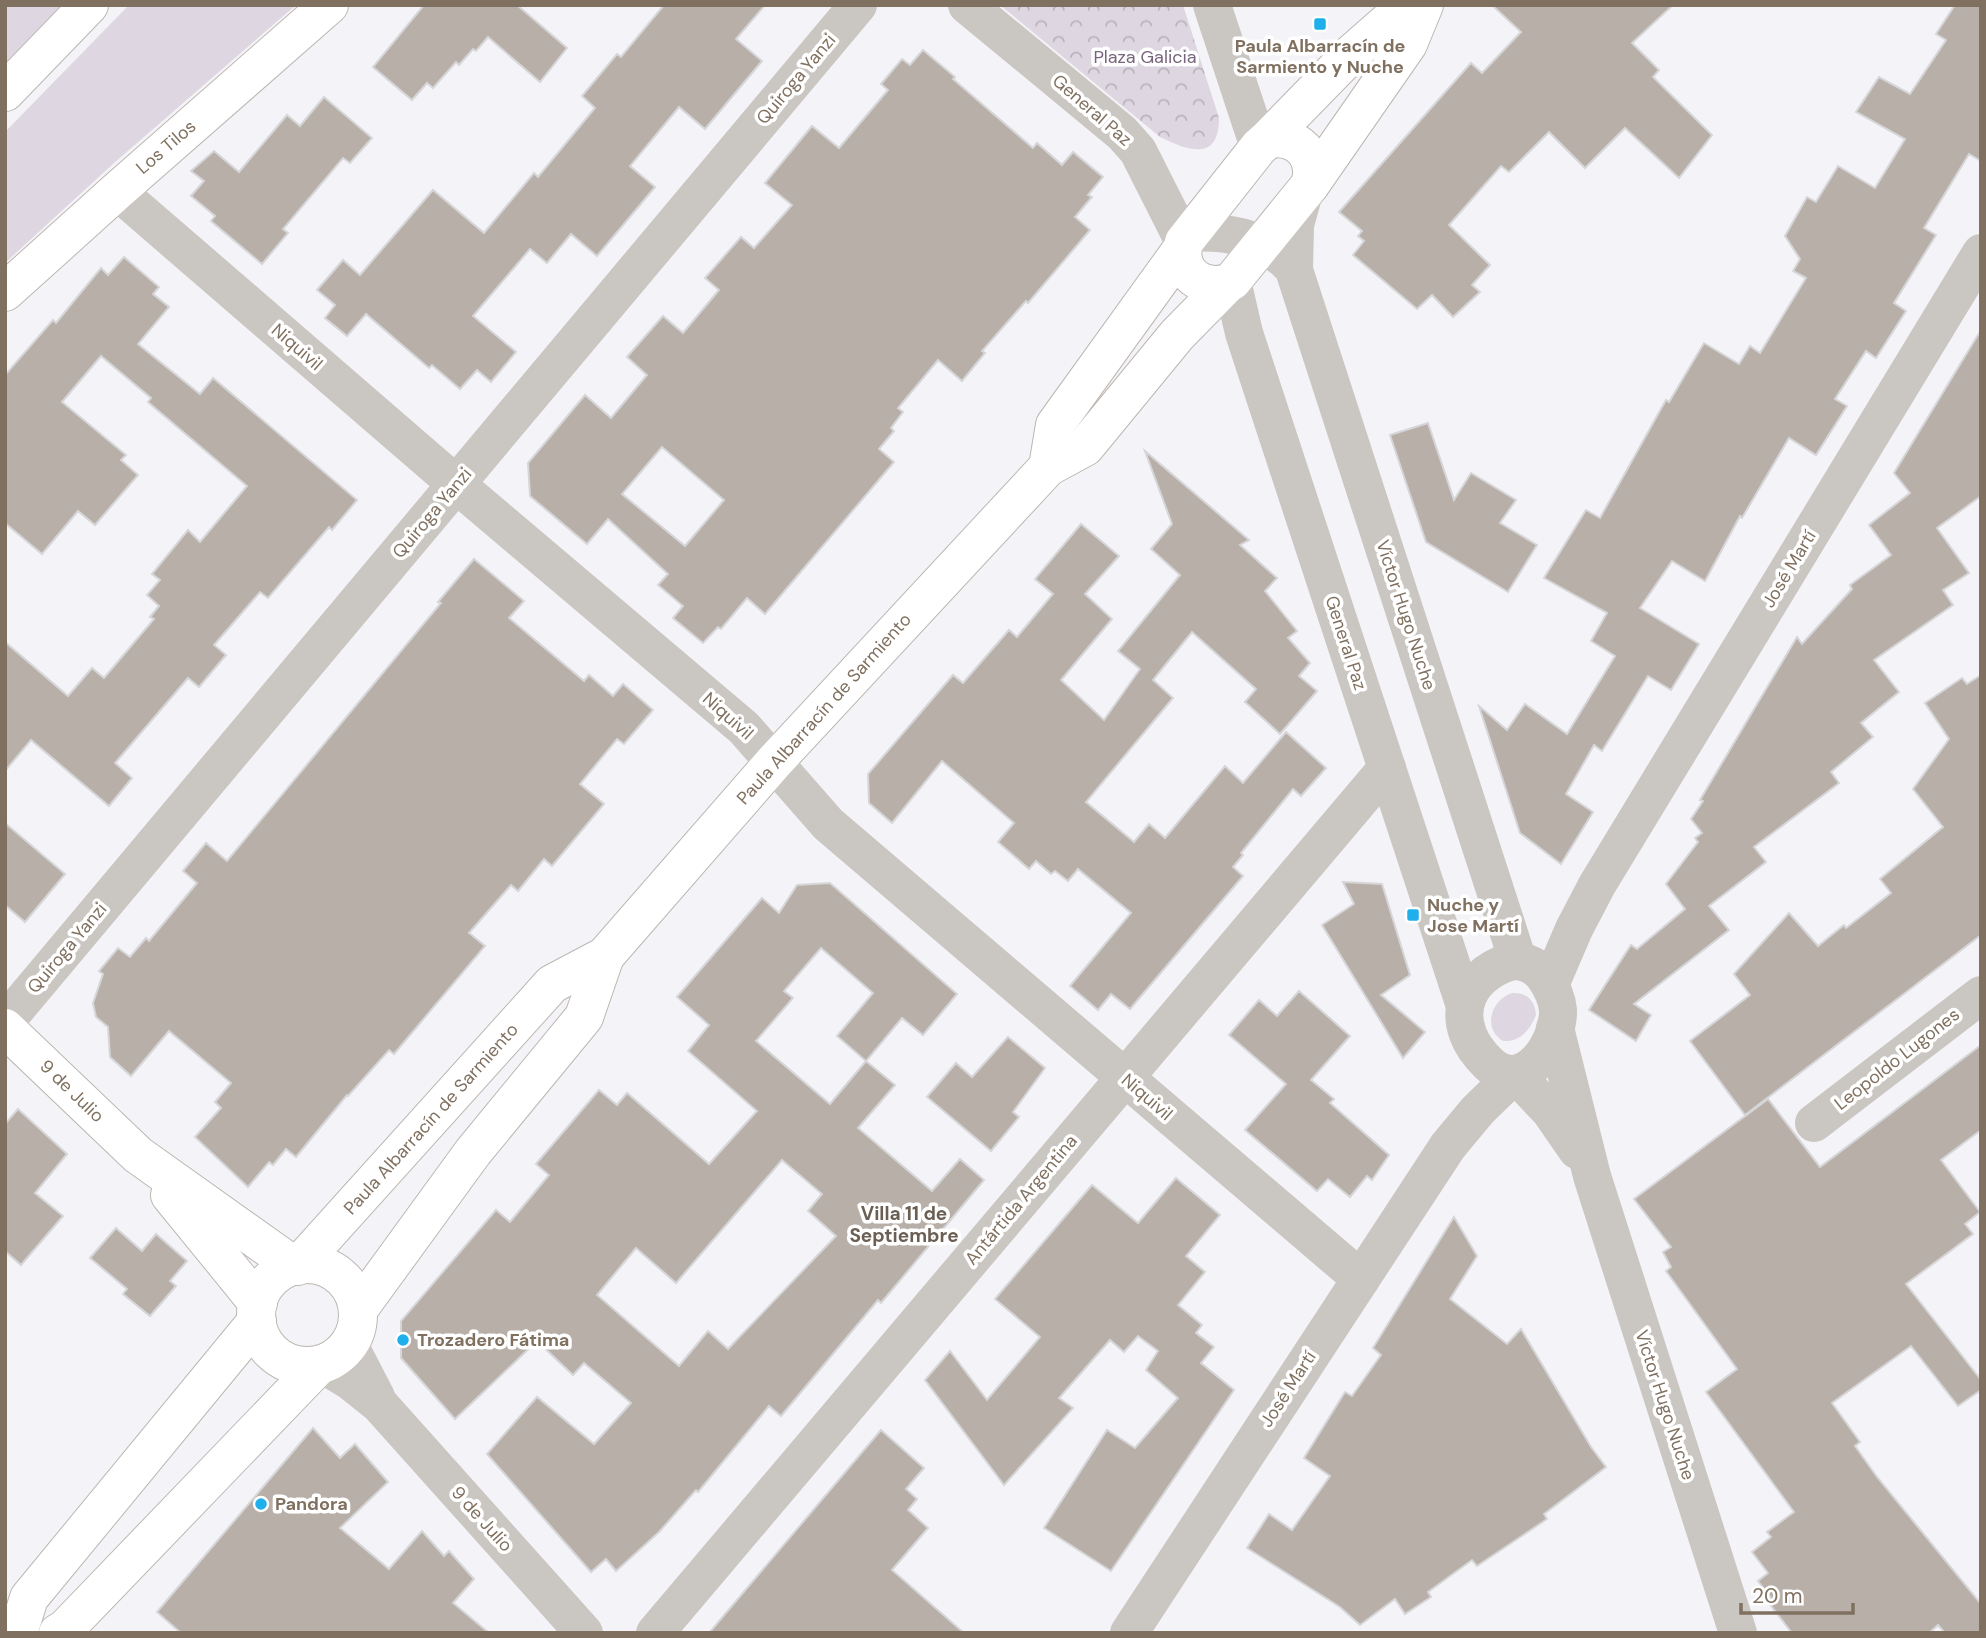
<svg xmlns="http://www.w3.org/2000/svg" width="1986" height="1638" viewBox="0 0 1986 1638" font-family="'DM Sans',sans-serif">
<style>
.grass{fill:#ded7e1}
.park{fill:url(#park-crowns)}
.building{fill:#b7afa8;stroke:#d6d6d8;stroke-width:2;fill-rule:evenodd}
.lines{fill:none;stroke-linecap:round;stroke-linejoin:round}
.secondary-casing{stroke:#bdb7b1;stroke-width:40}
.highway-casing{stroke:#bab6b2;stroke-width:40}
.street{stroke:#cac6c1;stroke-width:38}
.secondary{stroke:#fff;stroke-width:38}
.highway{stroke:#fff;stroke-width:38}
.poi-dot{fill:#1fafeb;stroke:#fff;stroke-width:2.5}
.labels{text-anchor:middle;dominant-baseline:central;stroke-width:7;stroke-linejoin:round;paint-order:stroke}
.poi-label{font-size:18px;font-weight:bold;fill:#807060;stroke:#fff;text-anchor:start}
.park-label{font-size:18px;fill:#79647d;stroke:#fff}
.street-label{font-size:18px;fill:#807060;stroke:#fff}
.neighbourhood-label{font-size:19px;font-weight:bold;fill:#6b5f53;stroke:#fff}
</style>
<defs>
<pattern id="park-crowns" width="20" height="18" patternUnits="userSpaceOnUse" patternTransform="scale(1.75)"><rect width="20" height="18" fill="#ded7e1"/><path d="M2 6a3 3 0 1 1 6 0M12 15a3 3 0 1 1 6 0" fill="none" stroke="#b9b3ba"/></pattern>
</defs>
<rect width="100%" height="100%" fill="#f4f3f7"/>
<g class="grass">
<polygon points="5,5 73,5 5,75"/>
<polygon points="129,5 296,5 114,163 5,263 5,132"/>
<path d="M1512 993C1527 992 1535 1001 1536 1015 1530 1030 1520 1042 1503 1041 1482 1028 1491 1000 1512 993Z"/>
</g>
<path class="park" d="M1000 5H1183L1219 118C1219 163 1187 150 1160 137Z"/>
<g class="building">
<polygon points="424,5 517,5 567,48 540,82 488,37 476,51 473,49 459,65 456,62 433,88 427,83 412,100 373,67"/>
<polygon points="664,5 765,5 736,39 762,61 705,129 679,107 630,166 655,187 597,256 571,234 547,263 530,249 473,316 516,352 491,382 477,370 460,389 432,365 429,368 366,314 347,336 325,318 335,305 317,290 343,260 360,275 433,190 484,233 534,173 538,177 595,108 582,96 617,54 621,57"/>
<polygon points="1492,5 1673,5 1632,43 1659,70 1653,77 1712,135 1679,178 1625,128 1585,168 1549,132 1509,172 1501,166 1449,225 1490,265 1472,285 1480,292 1453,317 1432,295 1417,309 1353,255 1364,241 1358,236 1362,231 1339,212 1471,63 1482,73 1521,32"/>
<polygon points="1955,5 1981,5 1981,161 1969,154 1924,228 1936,235 1894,303 1906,311 1876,358 1866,351 1835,399 1847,406 1816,455 1789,438 1742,518 1740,516 1705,581 1672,561 1640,608 1699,644 1671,690 1648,676 1602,751 1594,745 1566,794 1593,812 1561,864 1520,833 1479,706 1507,730 1525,704 1567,734 1615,656 1591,641 1607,613 1544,578 1586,510 1600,518 1666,400 1669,402 1704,343 1739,364 1750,346 1760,353 1806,278 1793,271 1800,259 1785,236 1807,197 1816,202 1838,166 1875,188 1905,139 1856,112 1879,77 1910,94 1946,40 1936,34"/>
<path d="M923 50 955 77 953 79 1033 148 1037 143 1062 165 1073 152 1103 177 1088 195 1092 197 1075 217 1090 230 1028 303 1026 301 982 351 985 353 962 381 938 360 898 408 903 412 891 428 894 431 879 449 894 462 765 614 747 598 721 629 718 627 703 643 673 618 683 606 658 585 668 574 608 519 587 544 530 496 528 463 585 395 611 418 647 375 627 357 663 316 683 333 719 290 705 278 741 237 754 248 792 205 765 183 812 126 839 148 888 90 881 84 902 59 910 65ZM662 447 724 500 685 546 622 494Z"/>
<polygon points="324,97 372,138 350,163 343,158 283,229 288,233 262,264 211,221 215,216 191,196 204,181 191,171 214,151 239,172 287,115 300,126"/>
<polygon points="124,257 159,287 153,294 169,307 138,344 200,394 213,378 357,500 332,530 329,527 268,598 260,592 214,645 226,655 199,687 188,678 115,763 132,778 109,806 31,740 5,771 5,642 68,696 92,668 104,678 154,619 150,617 159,606 147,595 160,580 152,574 188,530 200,542 247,486 148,402 151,398 101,356 62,402 126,455 121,460 138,475 95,525 78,511 42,554 5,523 5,375 53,320 56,323 101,268 108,275"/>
<polygon points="1981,330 1981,496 1937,528 1969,573 1943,590 1953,605 1874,660 1899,692 1861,723 1873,737 1831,772 1839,783 1754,847 1766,862 1709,906 1729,930 1634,1004 1651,1015 1636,1041 1589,1010 1631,945 1637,949 1685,909 1666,884 1698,842 1695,838 1702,833 1691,819 1703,801 1700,800 1797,637 1802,644 1852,589 1850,585 1891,555 1869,525 1910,493 1894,473"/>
<polygon points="1428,423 1454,500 1471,473 1516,500 1500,523 1537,545 1508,592 1426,542 1390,435"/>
<polygon points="1145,451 1249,540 1240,545 1277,578 1265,591 1297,631 1288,638 1310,663 1299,676 1317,691 1280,734 1245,702 1256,689 1192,632 1153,680 1173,698 1086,802 1134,842 1149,824 1165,838 1225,766 1243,783 1286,732 1326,768 1301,796 1293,789 1241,853 1243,855 1233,867 1243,876 1130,1009 1111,994 1098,1010 1070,986 1131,913 1078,869 1068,881 1055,871 1051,874 1036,861 1029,869 998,842 1014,823 942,761 892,823 869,803 868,774 953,675 963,683 1009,630 1017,637 1053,594 1035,579 1081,524 1119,556 1085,594 1112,619 1061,680 1104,720 1140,669 1118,651 1180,575 1151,549 1172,524"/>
<polygon points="474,559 524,601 509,618 584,681 589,675 613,696 623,684 653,710 624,744 617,739 580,784 604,804 552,866 544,859 518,891 511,885 469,933 485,946 394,1054 389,1050 348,1096 347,1095 296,1157 286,1149 273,1165 269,1162 248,1187 195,1137 221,1108 215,1102 231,1083 169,1031 131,1076 110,1057 108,1027 96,1017 93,1003 103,974 99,971 118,948 130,957 146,938 149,941 197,883 183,871 206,843 227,861 441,603 438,602"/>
<polygon points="1981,675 1981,935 1745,1115 1690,1041 1750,995 1734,974 1789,913 1818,946 1844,925 1846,928 1891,893 1880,879 1943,827 1913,789 1949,739 1925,703 1962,678 1967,684"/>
<polygon points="5,823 65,874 25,922 5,905"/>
<polygon points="1343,882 1382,884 1410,975 1381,995 1425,1032 1403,1058 1322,925 1354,904"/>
<path d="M830 883 957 994 923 1035 902 1018 866 1061 895 1085 858 1128 932 1191 960 1159 984 1180 881 1303 878 1300 781 1416 769 1406 698 1492 696 1490 659 1532 616 1571 606 1559 591 1572 487 1454 537 1397 594 1444 631 1403 584 1363 573 1375 537 1341 455 1419 401 1358V1321L496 1210 510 1222 549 1175 536 1164 599 1090 617 1105 627 1093 709 1164 757 1111 688 1051 709 1025 677 997 762 898 779 913 797 885ZM821 948 873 993 837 1036 866 1061 830 1104 756 1041 793 998 784 991ZM782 1160 822 1194 808 1211 836 1236 728 1349 708 1331 679 1366 597 1295 636 1248 676 1283Z"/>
<polygon points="1299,991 1350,1036 1311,1080 1334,1099 1330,1103 1389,1155 1372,1180 1367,1176 1350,1197 1328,1179 1317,1191 1245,1130 1286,1084 1229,1035 1259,1000 1277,1016"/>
<polygon points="1008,1037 1045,1068 1013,1112 1019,1117 991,1151 927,1097 956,1063 972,1077"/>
<polygon points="1981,1045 1981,1130 1941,1160 1980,1212 1965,1224 1973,1234 1906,1284 1981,1380 1981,1390 1958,1406 1911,1346 1832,1403 1860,1442 1855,1446 1877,1477 1981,1604 1981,1633 1945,1633 1938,1625 1929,1633 1792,1633 1768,1602 1771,1598 1758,1581 1768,1573 1752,1552 1771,1537 1767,1532 1794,1512 1706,1392 1737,1369 1666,1271 1671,1267 1663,1252 1671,1247 1634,1199 1768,1099 1820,1167"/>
<polygon points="18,1109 67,1154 35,1193 63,1216 21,1265 5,1251 5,1124"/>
<polygon points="1176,1178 1220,1215 1186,1256 1205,1272 1178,1305 1202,1325 1196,1333 1214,1347 1201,1363 1234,1390 1111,1571 1044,1528 1107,1430 1135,1448 1178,1398 1146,1370 1158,1351 1138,1336 1124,1352 1110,1340 1059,1398 1073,1408 1004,1485 925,1380 950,1351 987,1400 1040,1337 995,1299 1092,1185 1138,1223"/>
<polygon points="1454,1217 1477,1256 1450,1299 1507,1344 1521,1329 1591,1447 1606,1467 1544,1514 1547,1519 1477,1566 1472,1560 1428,1592 1431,1597 1405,1614 1395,1599 1360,1625 1340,1607 1247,1548 1269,1514 1292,1530 1330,1476 1304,1458 1345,1392 1352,1396 1381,1355 1373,1348"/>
<polygon points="116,1228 142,1251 156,1234 187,1261 170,1281 176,1286 150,1316 123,1294 127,1289 90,1258"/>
<polygon points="313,1428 340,1458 355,1444 388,1482 340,1528 389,1569 422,1531 444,1556 449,1551 474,1579 453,1603 489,1633 181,1633 157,1612"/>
<polygon points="881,1430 924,1468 906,1489 917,1499 908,1510 928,1528 892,1570 964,1633 709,1633"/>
</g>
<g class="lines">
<g class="secondary-casing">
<g id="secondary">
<path d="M1275 138C1302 138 1318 159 1310 185L1232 281C1205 294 1175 273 1184 242L1259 147 1266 141Z"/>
<polyline points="1266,141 1349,56 1407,5"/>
<polyline points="1310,185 1408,44 1424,5"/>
<polyline points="5,292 117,191 329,5"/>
<polyline points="1048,467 1055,425 1182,249"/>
<polyline points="5,1028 138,1155 294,1266"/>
<polyline points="170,1195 258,1303"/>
<circle cx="307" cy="1315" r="51"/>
<polyline points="298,1266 552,984 605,956 774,762 1048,467 1085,447 1177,335 1227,284"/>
<polyline points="358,1310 473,1152 584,1017 605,956"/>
<polyline points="18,1633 29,1598 257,1321"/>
<polyline points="58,1633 65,1629 319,1365"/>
</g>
</g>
<g class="highway-casing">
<polyline id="highway" points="5,92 89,5"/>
</g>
<g class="street">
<polyline points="967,5 1122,133 1138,151 1184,242"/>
<polyline points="1212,5 1259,147"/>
<polyline points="117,191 456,484 744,728 828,824 1361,1279"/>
<polyline points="1303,196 1295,225 1294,270 1518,961"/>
<path d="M1189 233C1224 231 1263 237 1288 263"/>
<polyline points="1232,281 1244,333 1464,1003"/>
<path d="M1512 961C1525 961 1536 965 1544 976 1551 986 1557 998 1558 1010 1559 1044 1523 1097 1488 1063 1449 1026 1459 977 1512 961Z"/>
<polyline points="1550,985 1574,929 1597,885 1981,253"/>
<polyline points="5,1022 858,5"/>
<polyline points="1555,1028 1592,1176 1738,1633"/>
<polyline points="1516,1075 1550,1111 1577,1150"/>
<polyline points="1814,1123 1981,995"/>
<polyline points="349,1345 376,1397"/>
<polyline points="322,1364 350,1381 380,1405 584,1633"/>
<polyline points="655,1633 1387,768"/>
<polyline points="1129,1633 1448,1146 1478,1110 1515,1074"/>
</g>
<use href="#secondary" class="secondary"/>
<use href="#highway" class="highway"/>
</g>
<g class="poi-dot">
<rect x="1313" y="17" width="14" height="14" rx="3.5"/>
<rect x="1406" y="908" width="14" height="14" rx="3.5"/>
<circle cx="403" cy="1340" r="7"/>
<circle cx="261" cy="1504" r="7"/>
</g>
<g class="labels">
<g class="poi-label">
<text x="1320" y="46" text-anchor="middle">Paula Albarracín de<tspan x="1320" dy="21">Sarmiento y Nuche</tspan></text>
<text x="1427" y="905">Nuche y<tspan x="1427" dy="21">Jose Martí</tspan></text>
<text x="417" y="1340">Trozadero Fátima</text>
<text x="275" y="1504">Pandora</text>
</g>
<g class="park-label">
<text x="1145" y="57">Plaza Galicia</text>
</g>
<g class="street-label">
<text transform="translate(796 79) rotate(-50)">Quiroga Yanzi</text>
<text transform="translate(1092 110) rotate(41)">General Paz</text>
<text transform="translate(166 147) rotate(-41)">Los Tilos</text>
<text transform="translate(297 347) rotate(41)">Niquivil</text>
<text transform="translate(432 513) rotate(-50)">Quiroga Yanzi</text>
<text transform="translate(1789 569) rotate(-59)">José Martí</text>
<text transform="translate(1406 615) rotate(72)">Víctor Hugo Nuche</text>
<text transform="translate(1346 643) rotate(72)">General Paz</text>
<text transform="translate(824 709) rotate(-48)">Paula Albarracín de Sarmiento</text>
<text transform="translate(728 716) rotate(42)">Niquivil</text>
<text transform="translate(67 948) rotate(-50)">Quiroga Yanzi</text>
<text transform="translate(1897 1059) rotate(-38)">Leopoldo Lugones</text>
<text transform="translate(72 1091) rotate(44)">9 de Julio</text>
<text transform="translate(1147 1097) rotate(41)">Niquivil</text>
<text transform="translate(431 1119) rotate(-48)">Paula Albarracín de Sarmiento</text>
<text transform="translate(1021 1200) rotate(-50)">Antártida Argentina</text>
<text transform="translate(1288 1389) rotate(-57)">José Martí</text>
<text transform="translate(1665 1405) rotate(72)">Víctor Hugo Nuche</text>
<text transform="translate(482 1519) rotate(48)">9 de Julio</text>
</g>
<g class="neighbourhood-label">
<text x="904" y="1213">Villa 11 de<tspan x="904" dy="22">Septiembre</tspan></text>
</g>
</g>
<rect width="1986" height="1638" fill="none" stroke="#807060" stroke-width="14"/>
<path d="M1741 1603v10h112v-10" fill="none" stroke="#807060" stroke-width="3.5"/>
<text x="1752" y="1603" font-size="21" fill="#807060" stroke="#ffffff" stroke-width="5" paint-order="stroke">20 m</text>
</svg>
